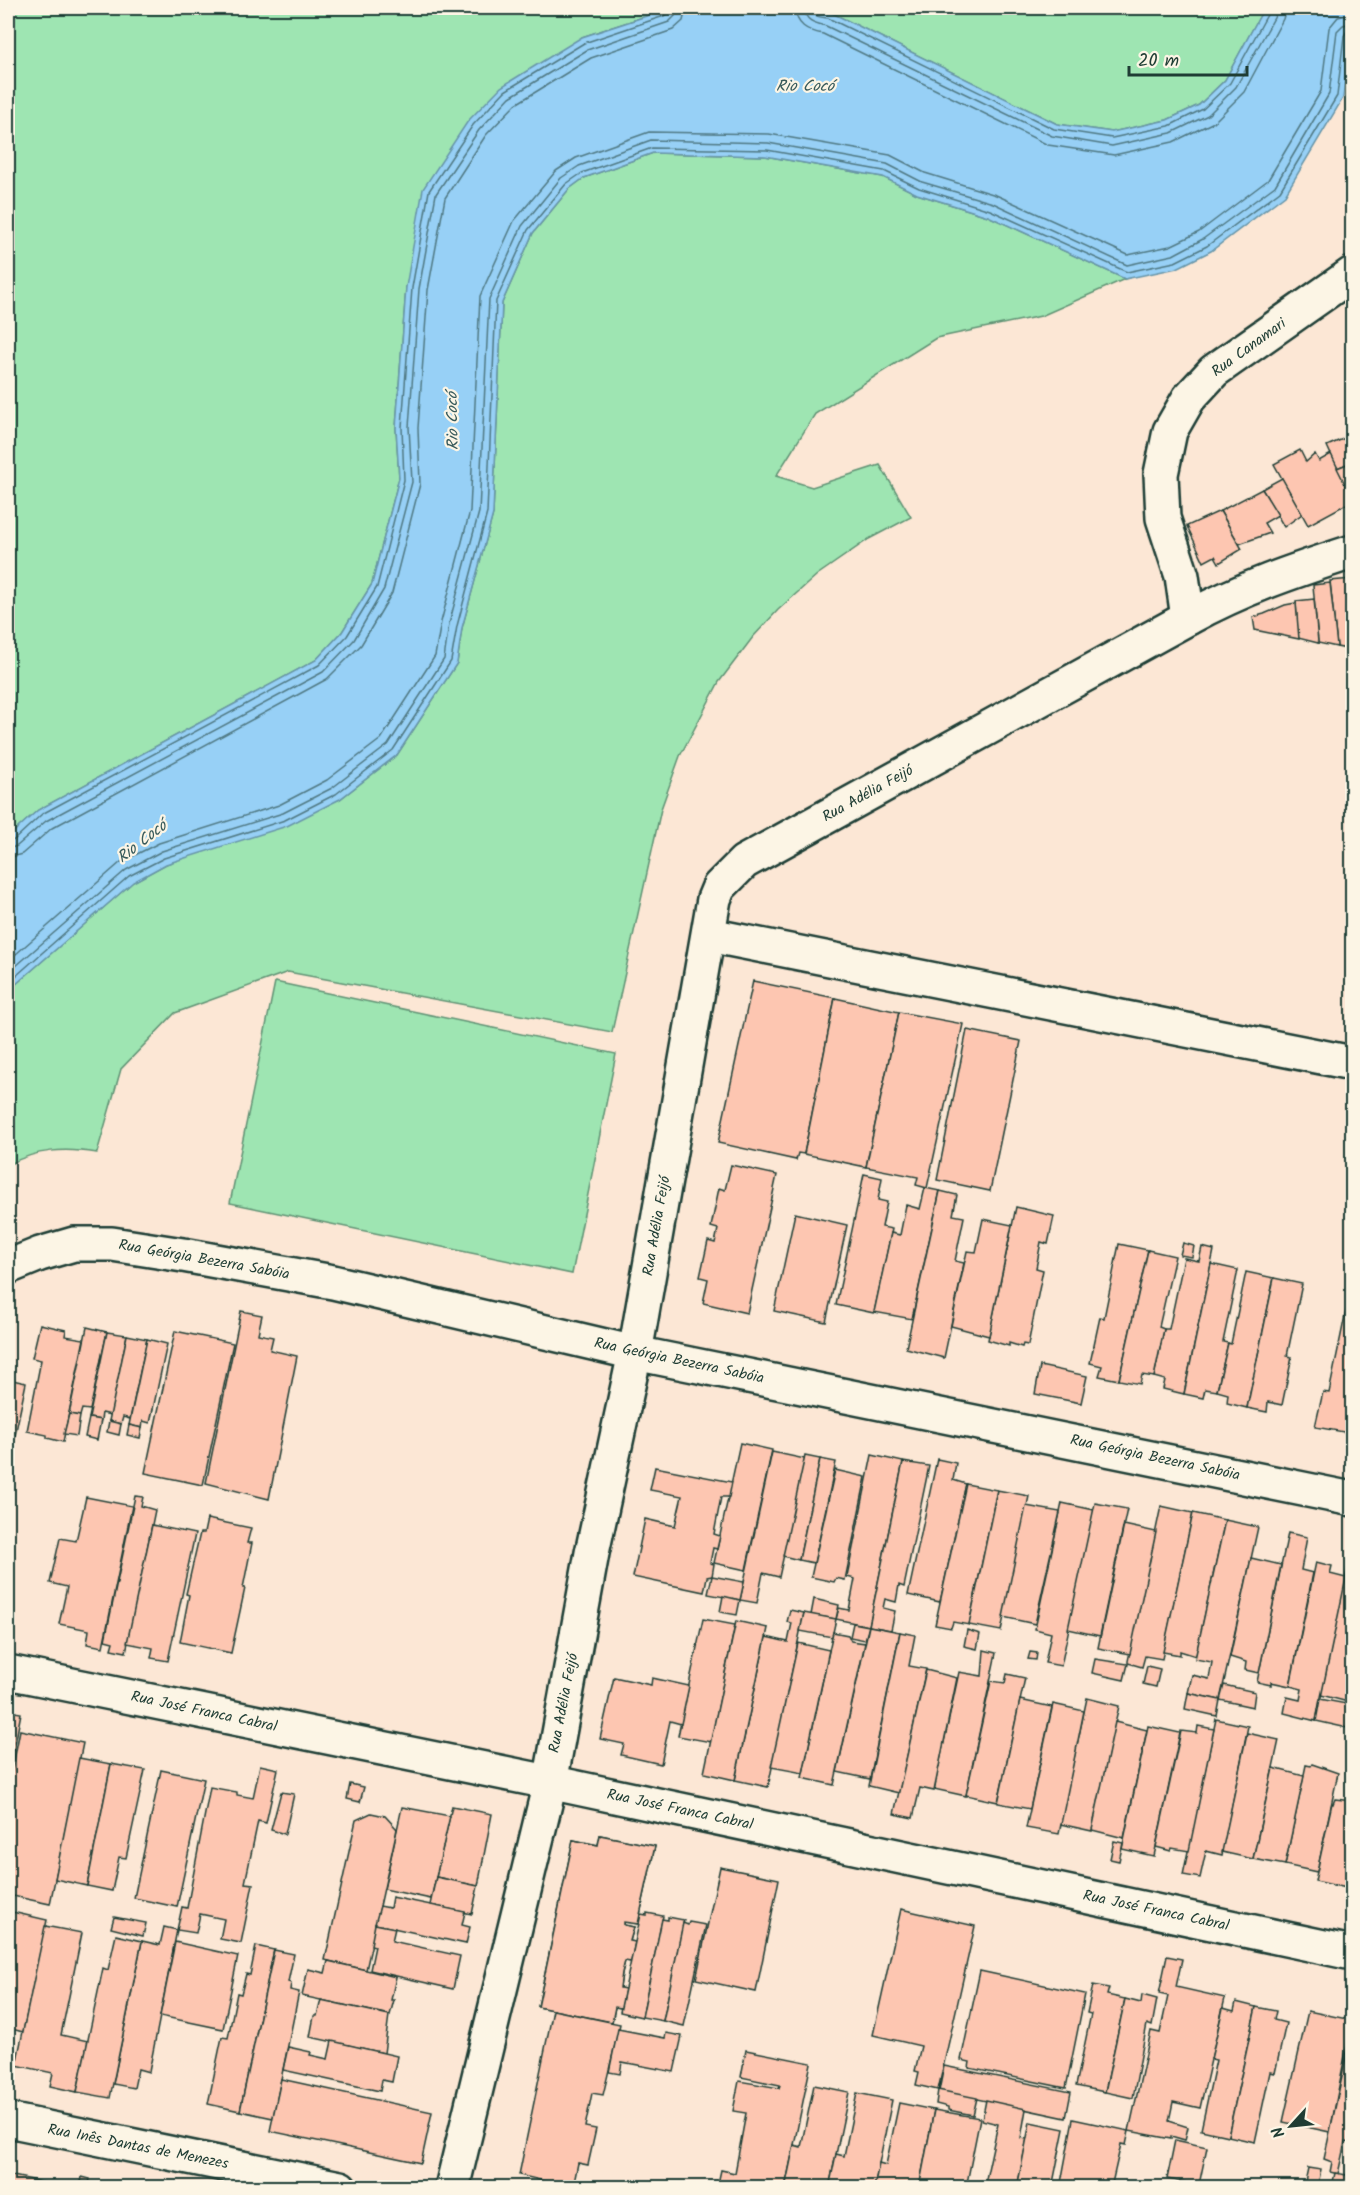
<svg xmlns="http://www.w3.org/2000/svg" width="1360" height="2195" viewBox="0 0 1360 2195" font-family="Kalam,sans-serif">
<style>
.green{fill:#9ee5b2;stroke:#5e9173;stroke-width:1.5}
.water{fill:#97d0f6;stroke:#6795a8;stroke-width:1.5}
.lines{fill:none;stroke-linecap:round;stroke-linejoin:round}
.shore{stroke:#4f7882;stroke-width:1.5}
.building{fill:#fdc6b1;stroke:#1f3d34;stroke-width:1.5;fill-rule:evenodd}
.street-casing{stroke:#1f3d34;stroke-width:38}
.street{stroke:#fcf5e5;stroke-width:33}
.labels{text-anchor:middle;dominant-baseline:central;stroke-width:4.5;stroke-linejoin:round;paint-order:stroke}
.street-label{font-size:15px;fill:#1f3d34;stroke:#fcf5e5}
.water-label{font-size:16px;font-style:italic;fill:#375a5b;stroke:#fcf5e5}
</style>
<rect width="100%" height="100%" fill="#fce7d5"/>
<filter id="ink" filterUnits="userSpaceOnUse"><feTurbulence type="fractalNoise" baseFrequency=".0167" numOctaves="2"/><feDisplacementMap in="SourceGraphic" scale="12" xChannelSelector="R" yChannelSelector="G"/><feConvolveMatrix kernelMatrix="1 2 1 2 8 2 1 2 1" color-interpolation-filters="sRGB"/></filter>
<g filter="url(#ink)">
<g class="green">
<polygon points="8,8 671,8 582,37 406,287 396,428 399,478 372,584 342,632 316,660 38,810 8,837"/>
<polygon points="803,8 1264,8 1225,80 1199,105 1167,120 1112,132 1057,124 830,12"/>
<path d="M653 153 765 156 883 177 917 194 988 216 1125 279 1041 316 936 338 815 414 776 476 812 487 880 465 911 517 869 539 817 575 778 610 753 637 719 682 680 756 661 809 612 1032 288 972 175 1013 121 1069 97 1153C65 1148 36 1149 8 1165V991L133 882 166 864 340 799 397 755 457 663 462 628 493 514 502 303 533 233 569 189 584 178Z"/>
<polygon points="275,982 616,1054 572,1274 230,1203"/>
</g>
<polygon class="water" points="671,8 803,8 830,12 1057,124 1112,132 1167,120 1199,105 1225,80 1264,8 1352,8 1352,33 1350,37 1343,98 1285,195 1211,251 1177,268 1125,279 988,216 917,194 883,177 765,156 653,153 584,178 569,189 533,233 502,303 493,514 462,628 457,663 397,755 340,799 287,826 166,864 133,882 8,991 8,837 38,810 316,660 342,632 372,584 399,478 396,428 406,287 423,189 468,121 501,87 582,37"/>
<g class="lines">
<g class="shore">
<path d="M795 8C796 25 807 31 823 34L1048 145 1114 155 1173 142 1214 122 1244 92 1283 19 1286 8"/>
<path d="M804 8C805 21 814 23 826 26L1052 136 1112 146 1171 133 1208 115 1236 87 1275 16 1277 8"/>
<path d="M812 8C812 17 821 17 828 18L1054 129 1112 138 1169 126 1203 109 1230 83 1268 13 1269 8"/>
<polyline points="8,841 14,840 42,814 319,665 347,636 377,587 404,480 402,427 412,288 429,191 473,125 505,91 584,43 664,16 668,13 669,8"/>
<polyline points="8,849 17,846 46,821 323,672 354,640 384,589 412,482 409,427 419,289 436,194 479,130 510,97 587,50 669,22 675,16 677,8"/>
<polyline points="8,858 22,854 52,828 327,679 361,645 392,593 420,484 418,428 428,290 445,198 486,135 516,104 591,58 673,30 683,21 686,8"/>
<polyline points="8,961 121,862 159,843 279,805 327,780 381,739 435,656 441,622 470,511 480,296 514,221 556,171 576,158 649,132 769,134 890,155 925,173 996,195 1128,255 1170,246 1199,232 1268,180 1321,91 1329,28 1338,17 1352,14"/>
<polyline points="8,973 126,870 162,851 283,813 332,788 388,745 444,659 449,624 479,512 489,299 522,226 561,178 579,166 651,140 768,143 887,164 922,182 993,203 1127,265 1173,255 1203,239 1275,186 1329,94 1337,31 1343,25 1352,23"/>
<polyline points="8,983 129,876 164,858 285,820 336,794 393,750 451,661 457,626 487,513 496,301 528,230 566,184 582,173 652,148 767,150 884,171 919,188 990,210 1127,272 1175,262 1207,246 1280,191 1337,96 1344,36 1347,31 1352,30"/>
</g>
</g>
<g class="building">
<polygon points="1352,435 1352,462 1337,468 1327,446"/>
<polygon points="1300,450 1306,462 1315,454 1319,461 1331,454 1352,498 1352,501 1308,525 1274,464"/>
<polygon points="1352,462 1352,498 1337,468"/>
<polygon points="1282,478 1302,514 1284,527 1262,489"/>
<polygon points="1262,489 1278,515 1264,523 1270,533 1239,544 1220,511"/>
<polygon points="1220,511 1242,549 1219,563 1215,556 1204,562 1187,526"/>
<polygon points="1352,579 1352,650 1337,647 1330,581"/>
<polygon points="1330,583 1337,646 1337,647 1318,643 1313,585"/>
<polygon points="1314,599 1318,642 1318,643 1298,638 1296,601"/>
<polygon points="1296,603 1299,639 1255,630 1253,617 1264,614 1285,605"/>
<polygon points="753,981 835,998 804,1154 798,1153 796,1160 718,1143"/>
<polygon points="835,998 899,1012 866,1167 804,1154"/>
<polygon points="899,1012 963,1024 927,1188 916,1185 918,1177 866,1167"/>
<polygon points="967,1030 1021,1041 990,1191 937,1180"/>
<polygon points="731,1165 777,1175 747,1313 703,1303 708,1279 700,1277 708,1241 715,1243 718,1229 711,1227 719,1188 725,1190"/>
<polygon points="864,1174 882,1178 878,1200 887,1202 882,1227 892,1229 874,1313 836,1305"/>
<polygon points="925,1188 940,1191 912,1319 874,1312 891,1233 900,1235 906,1205 920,1209"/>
<polygon points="940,1191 957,1195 953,1215 964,1217 955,1261 964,1263 944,1358 906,1348"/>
<polygon points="1016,1207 1054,1216 1048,1244 1041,1242 1036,1268 1043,1270 1028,1345 1023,1344 1022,1347 1009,1343 1009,1346 988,1340"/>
<polygon points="795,1213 847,1225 826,1322 774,1311"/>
<polygon points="983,1219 1012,1225 989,1336 951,1326 967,1251 976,1252"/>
<polygon points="1183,1243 1194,1246 1192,1257 1180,1255"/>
<polygon points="1119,1244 1148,1250 1119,1380 1099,1376 1102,1366 1090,1363 1100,1317 1104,1318"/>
<polygon points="1202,1247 1214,1250 1184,1394 1163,1389 1165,1380 1154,1377 1164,1329 1169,1329 1184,1258 1199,1261"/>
<polygon points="1148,1250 1175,1256 1159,1327 1164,1329 1154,1377 1142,1375 1140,1384 1119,1380"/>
<polygon points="1211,1264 1238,1270 1223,1342 1228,1343 1217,1391 1205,1389 1203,1398 1184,1394"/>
<polygon points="1246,1272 1274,1278 1247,1408 1227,1403 1228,1394 1217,1391 1228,1343 1231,1344"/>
<polygon points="1274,1278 1302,1284 1287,1356 1292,1357 1282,1405 1268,1402 1267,1412 1247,1408"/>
<polygon points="241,1311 262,1315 258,1334 273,1337 270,1350 297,1356 269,1499 206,1483"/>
<polygon points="1346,1311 1352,1313 1352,1444 1348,1443 1350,1433 1315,1427 1323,1392 1329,1393"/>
<polygon points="40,1324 66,1330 65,1336 84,1339 63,1442 47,1438 47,1435 27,1431 41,1360 32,1358"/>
<polygon points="87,1327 107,1332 90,1410 82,1409 80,1416 69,1414"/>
<polygon points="175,1331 233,1343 203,1485 145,1473"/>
<polygon points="107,1332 127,1335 111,1415 102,1413 101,1420 89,1418"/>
<polygon points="127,1335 147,1339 130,1419 123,1417 121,1424 109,1421"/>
<polygon points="147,1339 167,1344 150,1423 143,1421 142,1428 129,1425"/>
<polygon points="1040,1366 1087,1376 1081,1403 1035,1394"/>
<polygon points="8,1379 26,1383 13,1445 8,1444"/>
<polygon points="69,1414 80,1416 77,1436 64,1434"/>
<polygon points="89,1418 101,1420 97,1440 85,1437"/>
<polygon points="109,1421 121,1424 119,1435 107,1432"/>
<polygon points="129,1425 142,1428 140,1438 127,1435"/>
<polygon points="740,1443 772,1450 746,1570 714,1563"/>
<polygon points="8,1444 13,1445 8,1468"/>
<polygon points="772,1452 805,1459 779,1577 763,1573 757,1603 740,1600"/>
<polygon points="872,1455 903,1462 869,1626 836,1619 839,1608 849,1610 855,1579 847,1577"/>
<polygon points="805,1456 820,1459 799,1560 783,1556"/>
<polygon points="820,1459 836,1462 814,1563 799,1560"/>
<polygon points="937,1459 956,1463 953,1480 966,1484 940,1602 908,1595"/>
<polygon points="903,1462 929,1466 904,1587 899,1585 896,1602 885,1599 883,1608 895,1611 891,1630 869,1626"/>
<polygon points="655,1467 732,1482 729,1497 721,1497 714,1534 720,1536 717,1549 713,1548 710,1563 714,1564 712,1576 707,1577 704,1592 633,1577 645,1519 675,1526 682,1496 650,1490"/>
<polygon points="835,1470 866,1477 845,1580 836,1578 834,1582 811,1577"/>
<polygon points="966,1484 997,1490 969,1625 953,1622 951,1628 935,1625"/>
<polygon points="997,1490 1029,1496 1001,1631 969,1625"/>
<polygon points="135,1496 143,1497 141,1506 155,1510 126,1652 111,1649 113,1642 105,1640"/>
<polygon points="86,1497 132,1506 103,1647 87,1644 89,1630 59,1624 67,1587 50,1583 60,1538 76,1541"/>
<polygon points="1062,1503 1094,1510 1061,1666 1045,1663 1051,1633 1035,1629"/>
<polygon points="1095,1503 1127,1509 1100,1636 1068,1629"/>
<polygon points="1026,1506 1060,1512 1035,1624 1003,1617"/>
<polygon points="1161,1506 1193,1513 1162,1659 1145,1656 1142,1667 1128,1663 1128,1661"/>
<polygon points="1193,1513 1225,1520 1196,1656 1180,1651 1180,1655 1163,1652"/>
<polygon points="207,1519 251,1528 247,1543 252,1543 243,1588 245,1588 231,1653 180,1642 189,1595 186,1594 200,1533 204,1533"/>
<polygon points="1225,1520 1258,1527 1220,1700 1188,1693 1192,1675 1209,1679 1212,1662 1195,1659"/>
<polygon points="152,1525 195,1534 168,1661 151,1658 153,1648 127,1643"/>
<polygon points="1124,1525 1156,1532 1130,1654 1098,1648"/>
<polygon points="1288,1533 1307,1537 1301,1570 1313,1573 1290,1686 1271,1682 1271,1685 1257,1682"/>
<polygon points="1352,1546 1352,1703 1321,1695"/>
<polygon points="1251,1558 1281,1565 1259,1673 1245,1670 1246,1662 1230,1657"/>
<polygon points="1316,1562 1332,1566 1330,1574 1346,1578 1316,1721 1284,1713 1287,1697 1300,1700 1302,1689 1290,1686"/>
<polygon points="712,1576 744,1582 740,1600 708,1594"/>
<polygon points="723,1596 740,1600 737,1615 720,1612"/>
<polygon points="814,1599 839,1605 836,1619 811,1615"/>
<polygon points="790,1610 804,1613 768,1787 735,1780 766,1637 788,1642 792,1623 787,1622"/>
<polygon points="804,1613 836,1619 832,1637 800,1631"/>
<polygon points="703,1619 735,1625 711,1742 678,1736"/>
<polygon points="736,1621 768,1628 735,1780 704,1773"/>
<polygon points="853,1623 869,1626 865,1640 850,1637"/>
<polygon points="869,1626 900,1632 870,1779 837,1772"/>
<polygon points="967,1630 980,1634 977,1649 964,1646"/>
<polygon points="833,1632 848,1635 851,1641 865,1643 834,1785 802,1778"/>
<polygon points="900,1632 915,1635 909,1666 926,1669 899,1793 869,1786"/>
<polygon points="798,1643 829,1650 803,1773 771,1767"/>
<polygon points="984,1650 996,1653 966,1796 934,1789 959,1672 982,1676"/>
<polygon points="1030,1652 1037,1653 1036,1660 1028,1659"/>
<polygon points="1095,1659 1128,1664 1124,1680 1092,1673"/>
<polygon points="1147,1666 1160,1669 1156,1687 1143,1684"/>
<polygon points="926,1670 957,1678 934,1791 920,1788 913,1818 894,1814"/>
<polygon points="1007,1674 1025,1678 998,1802 966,1795 991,1681 1005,1683"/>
<polygon points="614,1677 651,1685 652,1678 689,1686 681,1724 670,1721 661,1764 621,1755 624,1744 600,1739"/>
<polygon points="1224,1685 1255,1692 1253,1707 1220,1700"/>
<polygon points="1188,1693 1220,1700 1217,1716 1185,1709"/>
<polygon points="1087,1698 1119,1706 1092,1831 1060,1824"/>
<polygon points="1320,1699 1352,1705 1352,1729 1316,1721"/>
<polygon points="1020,1700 1052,1707 1030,1809 998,1803"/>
<polygon points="1053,1704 1084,1711 1059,1834 1026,1828"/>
<polygon points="8,1711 21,1713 8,1781"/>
<polygon points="1216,1719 1248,1726 1222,1855 1206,1851 1200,1878 1183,1875"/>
<polygon points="1115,1722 1147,1730 1124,1838 1092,1830"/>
<polygon points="1148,1726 1180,1733 1154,1856 1122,1849"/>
<polygon points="1198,1726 1214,1729 1189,1851 1172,1848 1171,1851 1156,1847 1181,1731 1197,1733"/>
<polygon points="20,1730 83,1743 50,1904 8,1895 8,1791"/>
<polygon points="1247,1733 1279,1740 1253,1859 1222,1852"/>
<polygon points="79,1758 111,1764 87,1886 55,1879"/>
<polygon points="111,1764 145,1770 126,1858 119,1857 112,1891 87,1886"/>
<polygon points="1312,1764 1338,1773 1317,1872 1285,1865 1306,1765 1311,1766"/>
<polygon points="260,1765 278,1769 266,1823 258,1821 245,1883 253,1884 241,1943 220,1939 224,1919 200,1914 196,1933 177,1930 182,1907 187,1908 210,1787 237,1792 237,1795 253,1798"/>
<polygon points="1273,1768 1304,1776 1285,1865 1253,1859"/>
<polygon points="161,1770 204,1779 177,1907 134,1898"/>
<polygon points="350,1784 364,1787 360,1802 347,1799"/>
<polygon points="281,1792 294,1794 285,1834 271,1830"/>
<polygon points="1335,1799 1352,1801 1352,1863 1347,1888 1315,1881 1332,1803 1333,1804"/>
<polygon points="452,1806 492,1814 478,1886 436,1877"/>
<polygon points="402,1807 450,1816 431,1899 384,1889"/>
<polygon points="371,1813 385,1816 397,1829 366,1970 325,1960 356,1820"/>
<path d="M600 1835 655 1846 638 1924 624 1922V1925L634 1927 630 1941 635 1942 631 1962 625 1961 622 1973 620 1988 625 1989 622 2006 621 2008 615 2007 612 2022 538 2007 573 1840 598 1845ZM595 1915 607 1918 606 1923 594 1920Z"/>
<polygon points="600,1835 655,1846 638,1924 624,1922 624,1925 634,1927 630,1941 635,1942 631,1962 625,1961 622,1973 620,1988 625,1989 622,2006 621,2008 615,2007 612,2022 538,2007 573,1840 598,1845"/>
<polygon points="1114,1841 1123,1843 1119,1861 1110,1859"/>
<polygon points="1352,1863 1352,1887 1348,1886"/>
<polygon points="720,1867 779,1879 756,1992 696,1979"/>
<polygon points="436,1877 478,1886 472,1914 430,1905"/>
<polygon points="392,1897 465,1912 462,1925 470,1927 466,1944 375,1924 380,1906 390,1908"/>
<polygon points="901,1909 975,1926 938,2090 916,2085 919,2072 915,2071 921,2046 873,2035"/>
<polygon points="8,1911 47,1920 23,2032 8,2028"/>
<polygon points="647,1913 663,1916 642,2017 620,2012 641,1914 647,1915"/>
<polygon points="114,1917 146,1923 143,1936 111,1928"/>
<polygon points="668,1917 684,1920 663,2021 642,2017 662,1919 668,1920"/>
<polygon points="689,1922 706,1925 684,2026 663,2021 683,1923 688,1925"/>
<polygon points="375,1924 395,1928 392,1941 460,1956 453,1989 370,1970 375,1946 371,1945"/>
<polygon points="45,1926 82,1933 61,2035 88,2041 77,2092 50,2086 53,2073 16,2065"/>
<polygon points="164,1927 177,1930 149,2072 138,2069 134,2088 113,2084 142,1941 160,1945"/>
<polygon points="116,1935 142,1941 110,2098 77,2092 103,1968 108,1970"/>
<polygon points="175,1942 238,1956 223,2029 160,2016"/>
<polygon points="256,1946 274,1950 240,2111 208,2104 222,2037 228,2038 237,1993 241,1994 246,1974 250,1975"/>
<polygon points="274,1950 294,1954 288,1982 291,1983 290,1990 299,1992 273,2118 240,2111"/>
<polygon points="1167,1956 1182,1959 1176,1987 1225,1998 1200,2108 1173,2102 1169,2121 1188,2127 1185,2140 1171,2136 1171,2139 1129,2131 1151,2031 1160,2033 1168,1996 1159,1994"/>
<polygon points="328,1961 396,1977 391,2000 394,2000 390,2015 302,1996 308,1969 325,1973"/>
<polygon points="980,1971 1085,1994 1066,2088 969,2068 970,2062 961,2060"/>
<polygon points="1093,1985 1109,1988 1107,1995 1125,1999 1105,2092 1076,2086 1091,2014 1087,2013"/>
<polygon points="1142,1995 1157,1999 1152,2026 1147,2024 1133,2098 1105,2092 1125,1999 1141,2003"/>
<polygon points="321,2000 389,2015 384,2053 310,2037 314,2016 317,2016"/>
<polygon points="1236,2002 1256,2007 1228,2136 1201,2130 1216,2060 1211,2059 1223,2008 1234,2011"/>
<polygon points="1256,2007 1276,2011 1274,2020 1286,2023 1275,2073 1270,2072 1255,2142 1228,2136"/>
<polygon points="553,2010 620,2024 603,2095 592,2093 585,2127 596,2129 588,2165 578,2163 573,2188 519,2175"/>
<polygon points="1308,2011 1352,2020 1330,2132 1283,2122"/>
<polygon points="618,2029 665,2038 666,2033 682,2036 674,2072 622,2062 620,2074 609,2072"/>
<polygon points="1350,2039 1352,2039 1352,2137 1351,2143 1345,2142 1338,2174 1330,2172 1332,2162 1324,2159"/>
<polygon points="332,2041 397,2056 392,2082 382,2080 380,2091 283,2070 288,2047 311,2052 310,2055 328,2059"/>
<polygon points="746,2050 811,2063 785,2188 717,2188 721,2170 735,2173 746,2113 733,2111 739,2081 779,2088 780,2085 741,2077"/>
<polygon points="944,2066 1071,2092 1066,2118 939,2091"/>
<polygon points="281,2079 432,2112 421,2163 270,2131"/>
<polygon points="814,2085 849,2092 829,2188 785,2188 794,2145 801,2147"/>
<polygon points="938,2090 977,2098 973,2115 948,2110 948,2107 936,2104"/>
<polygon points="857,2093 892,2100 874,2188 829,2188 836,2154 844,2156"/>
<polygon points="986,2100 1026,2109 1021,2138 1027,2139 1017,2188 984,2188 998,2124 982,2120"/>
<polygon points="899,2103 934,2110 919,2188 874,2188 879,2163 886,2165"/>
<polygon points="934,2110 980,2118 966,2188 919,2188"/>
<polygon points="1073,2119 1129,2131 1126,2145 1121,2144 1111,2188 1060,2188"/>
<polygon points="1030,2122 1064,2129 1052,2188 1017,2188"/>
<polygon points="1175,2140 1207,2147 1199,2185 1167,2179"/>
<polygon points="1308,2168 1321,2170 1318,2185 1305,2182"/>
<polygon points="1335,2173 1352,2176 1352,2188 1328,2188 1329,2185 1332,2186"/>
<polygon points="8,2175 57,2185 56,2188 8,2188"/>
<polygon points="82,2177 90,2179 88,2188 80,2188"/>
</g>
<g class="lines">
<g class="street-casing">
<g id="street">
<polyline points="1188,618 1182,576 1163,518 1161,474 1170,431 1189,398 1214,371 1352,274"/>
<polyline points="709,935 1352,1063"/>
<polyline points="8,1267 40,1254 74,1244 112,1244 183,1255 333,1282 635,1353 1352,1499"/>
<polyline points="8,1672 568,1786 1352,1953"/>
<polyline points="8,2120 340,2188"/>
<path d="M452 2188 550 1783 592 1553 635 1353 714 899 719 887 744 862 1188 618C1243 588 1293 571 1352 552"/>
</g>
</g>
<use href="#street" class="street"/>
</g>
</g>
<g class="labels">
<g class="street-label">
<text transform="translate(1249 348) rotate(-36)">Rua Canamari</text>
<text transform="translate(868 794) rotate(-29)">Rua Adélia Feijó</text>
<text transform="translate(657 1226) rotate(-80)">Rua Adélia Feijó</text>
<text transform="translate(204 1260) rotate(10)">Rua Geórgia Bezerra Sabóia</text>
<text transform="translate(679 1361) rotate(12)">Rua Geórgia Bezerra Sabóia</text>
<text transform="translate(1155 1458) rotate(12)">Rua Geórgia Bezerra Sabóia</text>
<text transform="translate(564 1703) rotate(-79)">Rua Adélia Feijó</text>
<text transform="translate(204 1712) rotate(12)">Rua José Franca Cabral</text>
<text transform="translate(680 1810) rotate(12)">Rua José Franca Cabral</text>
<text transform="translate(1156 1911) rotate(12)">Rua José Franca Cabral</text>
<text transform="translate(138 2147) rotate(11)">Rua Inês Dantas de Menezes</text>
</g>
<g class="water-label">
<text x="805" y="86">Rio Cocó</text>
<text transform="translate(453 421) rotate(-91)">Rio Cocó</text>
<text transform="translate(142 842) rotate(-38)">Rio Cocó</text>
</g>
</g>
<rect width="1360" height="2195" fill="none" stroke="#fcf5e5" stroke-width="30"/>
<rect x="15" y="15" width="1330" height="2165" fill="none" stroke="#1f3d34" stroke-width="2" filter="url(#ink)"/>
<g transform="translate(1291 2126) rotate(243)" stroke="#fcf5e5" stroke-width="4.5" paint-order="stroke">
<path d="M0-4.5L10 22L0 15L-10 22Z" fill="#1f3d34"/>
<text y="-9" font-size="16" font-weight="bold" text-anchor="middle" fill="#1f3d34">N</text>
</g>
<path d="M1129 66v9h118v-9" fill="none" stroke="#1f3d34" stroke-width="3"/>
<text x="1138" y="66" font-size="18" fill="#1f3d34" stroke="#fcf5e5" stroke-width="4.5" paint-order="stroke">20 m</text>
</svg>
